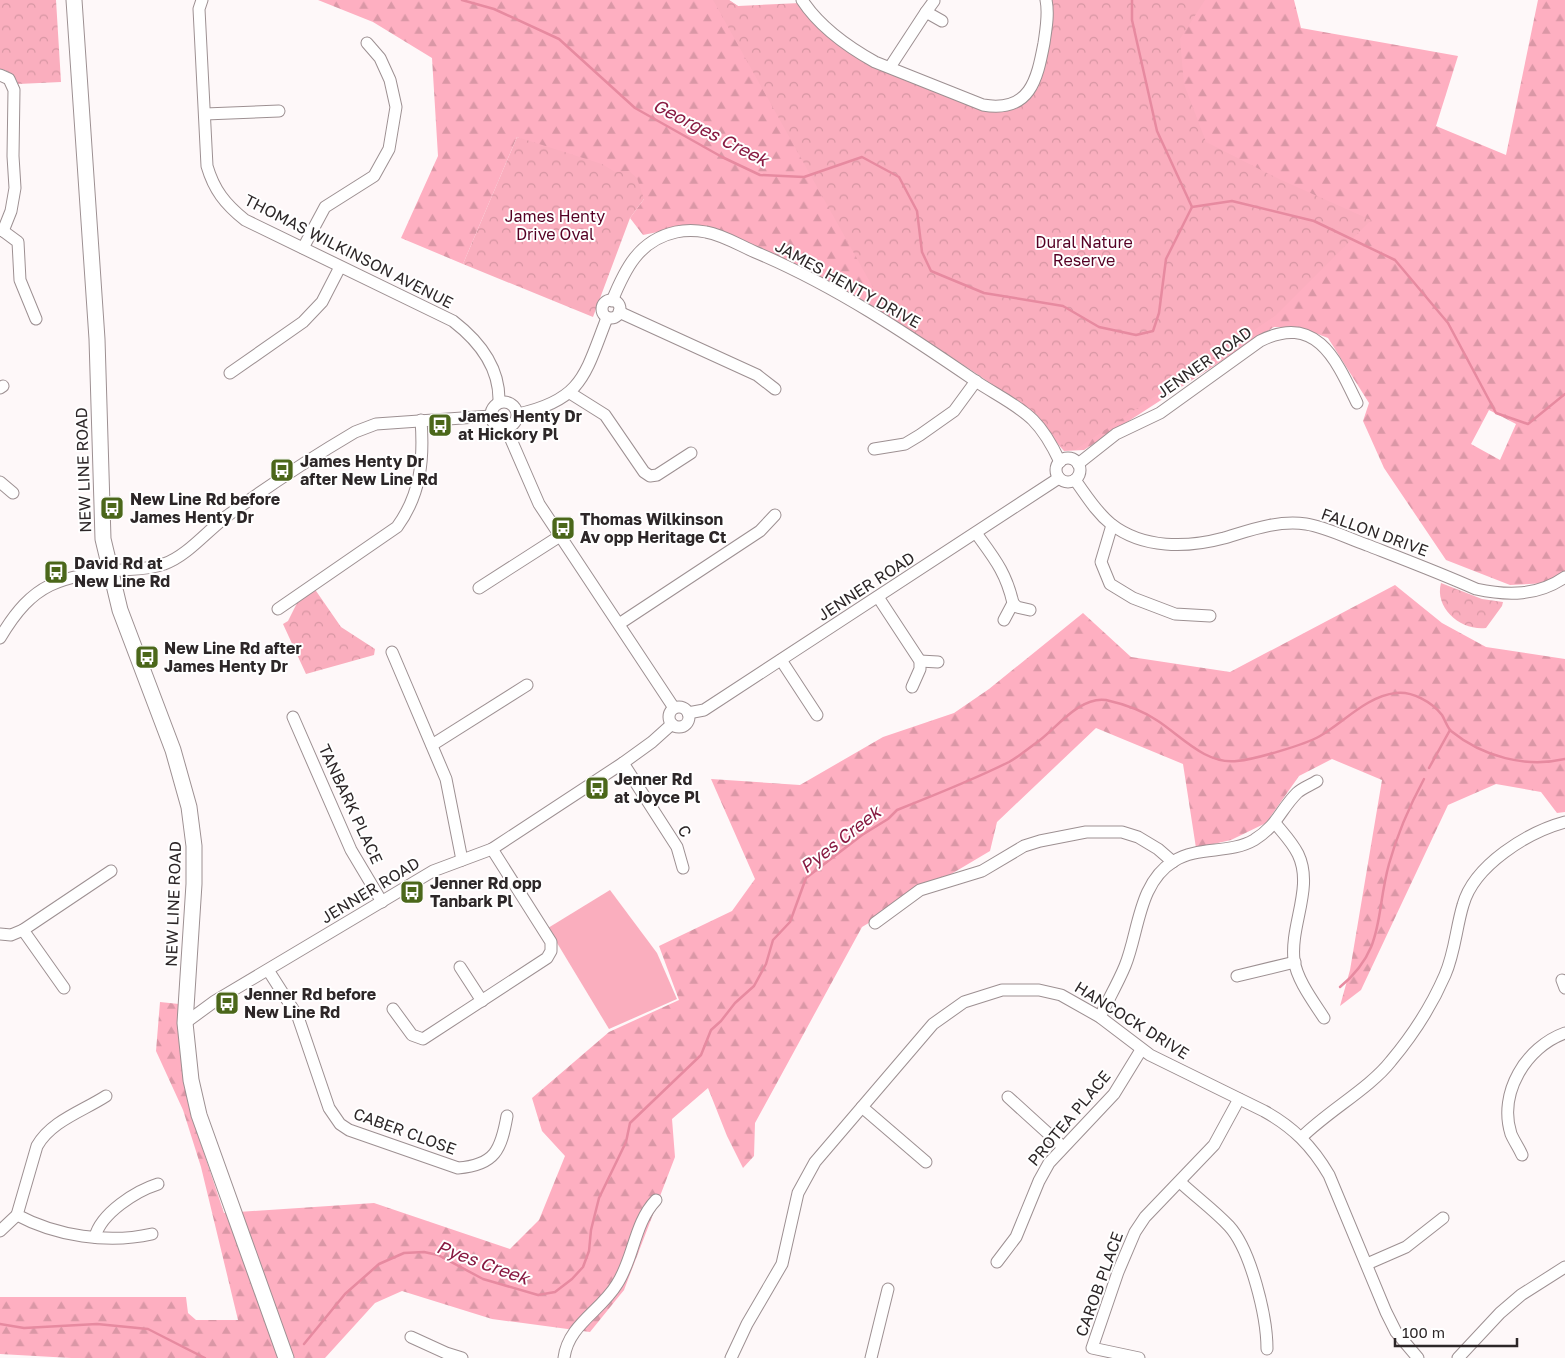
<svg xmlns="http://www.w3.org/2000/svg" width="1565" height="1358" viewBox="0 0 1565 1358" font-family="'Golos Text',sans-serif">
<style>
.green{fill:#faaebe}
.forest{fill:url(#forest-firs);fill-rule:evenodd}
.park{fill:url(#park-crowns)}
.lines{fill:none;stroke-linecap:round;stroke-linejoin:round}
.stream{stroke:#e78aa0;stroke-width:2.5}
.minor-casing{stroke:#9d9092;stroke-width:13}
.major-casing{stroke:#9d9092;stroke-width:17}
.minor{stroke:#fff;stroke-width:11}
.major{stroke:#fff;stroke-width:15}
.labels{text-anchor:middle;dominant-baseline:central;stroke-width:4;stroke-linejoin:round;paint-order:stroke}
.park-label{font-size:16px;fill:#560024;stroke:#fff}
.street-label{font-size:16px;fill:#2d2728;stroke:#fff}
.poi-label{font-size:16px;font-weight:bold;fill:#2d2728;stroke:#fff;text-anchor:start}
.water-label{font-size:18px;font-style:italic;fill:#881a42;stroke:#fff}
</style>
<defs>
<pattern id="forest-firs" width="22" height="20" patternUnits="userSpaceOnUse" patternTransform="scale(1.25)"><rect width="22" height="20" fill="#feafc1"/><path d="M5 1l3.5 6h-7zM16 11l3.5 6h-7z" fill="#da97a6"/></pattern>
<pattern id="park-crowns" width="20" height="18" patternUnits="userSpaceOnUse" patternTransform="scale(1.25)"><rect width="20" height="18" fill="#faaebe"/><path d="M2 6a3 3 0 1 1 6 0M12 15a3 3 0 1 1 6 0" fill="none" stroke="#d796a3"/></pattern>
</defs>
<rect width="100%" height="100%" fill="#fef8f9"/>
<polygon class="green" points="610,890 657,953 677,999 609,1029 548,928"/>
<g class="forest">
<path d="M318 0H729L738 6 983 110C1034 118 1042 84 1049 43 1051 29 1054 14 1052 0H1294L1301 28 1458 56 1436 126 1506 155 1538 0H1565V572L1549 583 1510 585 1446 560 1384 468 1363 421 1369 403 1328 338 1299 327H1274L1084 450 1064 451 1027 409 920 334 789 262 687 226 643 235 630 218 644 199 517 137 463 264 401 238 438 156 432 58 373 22ZM1489 410 1516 424 1500 460 1471 444Z"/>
<polygon points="1395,585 1442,623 1486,647 1565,659 1565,812 1557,813 1541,792 1496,784 1448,805 1361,990 1340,1006 1350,970 1382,780 1332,759 1299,776 1266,823 1231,840 1196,848 1183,764 1096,728 997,822 990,851 862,927 755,1123 754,1156 743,1168 727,1136 708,1088 672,1119 675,1157 624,1290 590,1332 492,1319 402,1291 375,1303 325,1358 71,1358 0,1354 0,1297 186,1297 188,1313 196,1320 238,1320 201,1167 183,1110 156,1051 160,1002 179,1004 191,1114 224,1213 374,1203 510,1249 539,1220 565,1156 542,1131 532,1098 609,1032 679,1000 659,946 732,911 755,879 711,779 800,785 883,737 954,713 989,689 1083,613 1131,657 1230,672"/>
</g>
<g class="park">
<path d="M0 0H56L61 82 18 84C15 75 10 71 0 69Z"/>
<path d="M713 0H729L738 6 800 3 852 52 983 110C1034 118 1042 84 1049 43 1051 29 1054 14 1052 0H1205L1180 39 1184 84 1206 142 1279 179 1371 220 1275 316 1075 450H1067L1029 407 890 318Z"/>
<polygon points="517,137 602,164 615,172 629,171 637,178 644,199 630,218 593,317 463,264"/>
<path d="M1441 583 1482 599 1503 602 1502 606 1486 628C1462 631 1434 609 1441 583Z"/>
<polygon points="314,588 341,627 375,649 374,655 306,674 283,624 288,621 298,601"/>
</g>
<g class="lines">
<g class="stream">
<polyline points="462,0 494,9 559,39 635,108 722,157 760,175 804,177 862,157 899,177 917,211 922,252 931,271 984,293 1063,306 1099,327 1136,335 1153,331 1159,313 1166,259 1192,207 1232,201 1314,221 1395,260 1448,323 1496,413 1528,424 1565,394"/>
<polyline points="1132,0 1132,20 1157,131 1192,207"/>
<polyline points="1429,768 1450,730"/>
<path d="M1340 987C1386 949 1375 914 1389 864 1397 835 1410 805 1424 779"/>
<polyline points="0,1324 24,1328 97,1324 148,1329 205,1358"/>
<path d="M304 1344 345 1294 379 1264 404 1253 424 1252 438 1255 483 1279 538 1295 555 1292 572 1279 583 1267 589 1251 591 1230 599 1198 626 1142 630 1123 701 1055 711 1030 721 1021 735 1003 754 986 766 964 773 940 790 922 806 878 862 835 888 819 897 810C935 795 973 780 1009 762 1020 756 1030 747 1040 740 1058 726 1081 696 1106 700 1124 704 1142 710 1158 721 1181 736 1206 765 1237 761 1256 759 1304 745 1320 736 1344 722 1367 696 1396 693 1412 691 1432 702 1442 715 1445 720 1447 727 1451 731 1483 757 1526 768 1565 759"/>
</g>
<g class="minor-casing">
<g id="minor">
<path d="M202 0 199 9 207 166C214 190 225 204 245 220L453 321C479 341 500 368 499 402"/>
<path d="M802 0C819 26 848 47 875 62L983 105C1030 113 1037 80 1044 43 1046 29 1049 14 1046 0"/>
<polyline points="926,12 934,1"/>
<polyline points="890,67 926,12 942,21"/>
<polyline points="0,75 9,79 14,90 13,156 15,188 11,211 3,231 0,230"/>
<polyline points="205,114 279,111"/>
<polyline points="3,231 18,242 20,280 36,319"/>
<polyline points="303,248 325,207 374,176 389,149 396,107 390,80 380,58 367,43"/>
<circle cx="611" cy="309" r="9"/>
<path d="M612 301C625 269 639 240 676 232 685 230 696 230 706 232 723 235 739 245 755 252 834 285 907 334 977 382 995 394 1018 405 1033 420 1045 432 1053 447 1060 462"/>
<polyline points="619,312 757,375 775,389"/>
<polyline points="230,373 303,322 322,302 340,267"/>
<polyline points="0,388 3,386"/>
<polyline points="570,393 605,415 644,472 650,476 657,475 691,453"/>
<circle cx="504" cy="415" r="13"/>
<path d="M518 414C583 400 585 374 607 318"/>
<polyline points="506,428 539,504 674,708"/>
<polyline points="874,449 905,444 920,435 954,411 976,381"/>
<circle cx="1068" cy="470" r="12"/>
<path d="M1078 464 1116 434 1160 413 1260 341C1316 313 1336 359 1357 403"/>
<path d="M1075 480C1086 495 1096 512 1111 524 1143 549 1187 548 1224 538 1251 530 1277 520 1306 524 1326 527 1347 538 1367 545 1403 559 1440 573 1476 589 1508 596 1538 596 1565 577"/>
<polyline points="0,482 13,493"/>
<polyline points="1112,525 1101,562 1110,584 1133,598 1175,614 1210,616"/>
<path d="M976 533C994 558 1006 572 1013 603L1004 620"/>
<polyline points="479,588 560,536"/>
<polyline points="878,597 920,661 920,669 912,687"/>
<polyline points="1013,603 1017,607 1030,610"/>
<path d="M278 609 397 527C421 494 424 459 421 420"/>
<polyline points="619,624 760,531 775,515"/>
<path d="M0 638C34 581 59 577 122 570 136 569 151 569 164 564 187 556 207 531 227 516 268 486 311 458 355 432L376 424 491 416"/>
<polyline points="392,652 446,779 462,860"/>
<polyline points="781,660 817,715"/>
<polyline points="920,661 938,662"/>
<circle cx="679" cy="717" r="10"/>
<polyline points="688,713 704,710 1059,478"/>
<polyline points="293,717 351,850 382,902"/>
<polyline points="432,745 527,685"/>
<polyline points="623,763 677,847 683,868"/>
<path d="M1275 823C1283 833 1292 842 1298 854 1314 887 1290 925 1294 960 1297 980 1313 1001 1324 1018"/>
<polyline points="875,923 920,890 982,871 1024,846 1040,841 1086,832 1122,832 1138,837 1158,849 1173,862"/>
<polyline points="23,930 64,988"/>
<polyline points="0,934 11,935 23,930 111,871"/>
<polyline points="460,967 482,1001"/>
<path d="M268 970 298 1017 329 1108 340 1124 349 1130 458 1168C495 1165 501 1150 507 1116"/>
<polyline points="1237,976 1295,962"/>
<polyline points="1562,980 1565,988"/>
<polyline points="393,1009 412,1035 423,1039 547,958 551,951 551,942 492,849"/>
<path d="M1100 1017C1108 1000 1118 983 1125 966 1139 932 1138 883 1174 861 1198 846 1230 854 1254 840 1278 825 1280 810 1297 793 1302 788 1311 785 1317 781"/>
<polyline points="185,1023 215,1001 433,871 492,849 623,763 652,742 672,724"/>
<path d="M106 1096C83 1111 51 1121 37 1146L17 1215C56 1236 108 1244 152 1234"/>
<polyline points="1008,1097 1063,1147"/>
<polyline points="862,1107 926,1162"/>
<path d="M1302 1137C1328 1111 1370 1088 1391 1061 1412 1036 1432 1005 1445 975 1455 952 1456 928 1463 905 1474 865 1528 832 1565 822"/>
<path d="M1522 1155C1519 1148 1514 1141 1511 1134 1498 1093 1526 1047 1565 1033"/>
<path d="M1180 1182C1196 1197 1214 1210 1229 1226 1251 1250 1267 1317 1267 1349"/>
<polyline points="0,1231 17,1215"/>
<path d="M95 1237C101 1213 136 1191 158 1184"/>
<polyline points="997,1262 1016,1237 1039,1181 1049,1163 1114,1094 1141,1050"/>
<polyline points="1367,1264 1406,1247 1443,1218"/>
<polyline points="411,1337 446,1353 462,1358"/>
<path d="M564 1358C568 1325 601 1311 617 1284 634 1258 634 1223 656 1200"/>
<path d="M731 1358 747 1324 782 1264 798 1193 815 1162 933 1024 964 1002 1002 990H1039L1061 995 1100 1017 1150 1055 1264 1111C1293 1127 1312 1146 1329 1175L1386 1312 1396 1332 1418 1358"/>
<polyline points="871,1358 888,1289"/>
<polyline points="1139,1358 1092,1348 1118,1272 1135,1232 1145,1217 1214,1145 1239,1099"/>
<polyline points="1458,1358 1500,1313 1521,1295 1565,1267"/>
</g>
</g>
<g class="major-casing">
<polyline id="major" points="74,0 97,339 103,539 120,610 173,750 189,807 194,846 194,884 185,1023 191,1080 199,1115 286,1358"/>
</g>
<use href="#minor" class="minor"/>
<use href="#major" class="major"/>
</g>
<defs>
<g id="bus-square" transform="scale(1.25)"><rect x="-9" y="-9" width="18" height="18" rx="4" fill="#4b671a" stroke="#fff"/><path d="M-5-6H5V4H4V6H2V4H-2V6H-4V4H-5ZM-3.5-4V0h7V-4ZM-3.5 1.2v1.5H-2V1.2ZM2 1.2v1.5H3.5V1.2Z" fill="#fff"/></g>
</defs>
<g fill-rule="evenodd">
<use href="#bus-square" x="440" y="425"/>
<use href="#bus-square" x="282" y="470"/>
<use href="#bus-square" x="112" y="508"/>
<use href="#bus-square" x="563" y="528"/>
<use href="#bus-square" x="56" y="572"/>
<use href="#bus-square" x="147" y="657"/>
<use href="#bus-square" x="597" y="788"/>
<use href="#bus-square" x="412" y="892"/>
<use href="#bus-square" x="227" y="1003"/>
</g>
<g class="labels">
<g class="park-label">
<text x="555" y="216">James Henty<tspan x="555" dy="18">Drive Oval</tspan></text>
<text x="1084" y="242">Dural Nature<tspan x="1084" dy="18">Reserve</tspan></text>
</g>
<g class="street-label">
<text transform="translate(349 251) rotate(27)">THOMAS WILKINSON AVENUE</text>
<text transform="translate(848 284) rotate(29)">JAMES HENTY DRIVE</text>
<text transform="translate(1204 362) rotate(-35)">JENNER ROAD</text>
<text transform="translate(83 470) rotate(-92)">NEW LINE ROAD</text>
<text transform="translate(1375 532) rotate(20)">FALLON DRIVE</text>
<text transform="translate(866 586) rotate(-33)">JENNER ROAD</text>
<text transform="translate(351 804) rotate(65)">TANBARK PLACE</text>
<text transform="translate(685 831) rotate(60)">C</text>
<text transform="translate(370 890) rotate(-31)">JENNER ROAD</text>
<text transform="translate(173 904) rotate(-88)">NEW LINE ROAD</text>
<text transform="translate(1132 1020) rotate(32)">HANCOCK DRIVE</text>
<text transform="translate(1069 1118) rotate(-50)">PROTEA PLACE</text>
<text transform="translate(405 1131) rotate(20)">CABER CLOSE</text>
<text transform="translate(1099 1284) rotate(-70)">CAROB PLACE</text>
</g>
<g class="poi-label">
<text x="458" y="416">James Henty Dr<tspan x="458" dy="18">at Hickory Pl</tspan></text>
<text x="300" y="461">James Henty Dr<tspan x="300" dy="18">after New Line Rd</tspan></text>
<text x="130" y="499">New Line Rd before<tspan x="130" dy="18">James Henty Dr</tspan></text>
<text x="580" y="519">Thomas Wilkinson<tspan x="580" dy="18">Av opp Heritage Ct</tspan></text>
<text x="74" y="563">David Rd at<tspan x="74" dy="18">New Line Rd</tspan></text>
<text x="164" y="648">New Line Rd after<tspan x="164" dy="18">James Henty Dr</tspan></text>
<text x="614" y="779">Jenner Rd<tspan x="614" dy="18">at Joyce Pl</tspan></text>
<text x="430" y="883">Jenner Rd opp<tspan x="430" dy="18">Tanbark Pl</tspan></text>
<text x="244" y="994">Jenner Rd before<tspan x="244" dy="18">New Line Rd</tspan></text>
</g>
<g class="water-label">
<text transform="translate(711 132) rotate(27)">Georges Creek</text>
<text transform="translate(840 839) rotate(-38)">Pyes Creek</text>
<text transform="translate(483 1262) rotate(20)">Pyes Creek</text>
</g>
</g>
<path d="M1395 1338v8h122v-8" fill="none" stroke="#2d2728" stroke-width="2.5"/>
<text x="1402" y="1338" font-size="15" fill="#2d2728" stroke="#ffffff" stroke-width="4" paint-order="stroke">100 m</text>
</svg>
